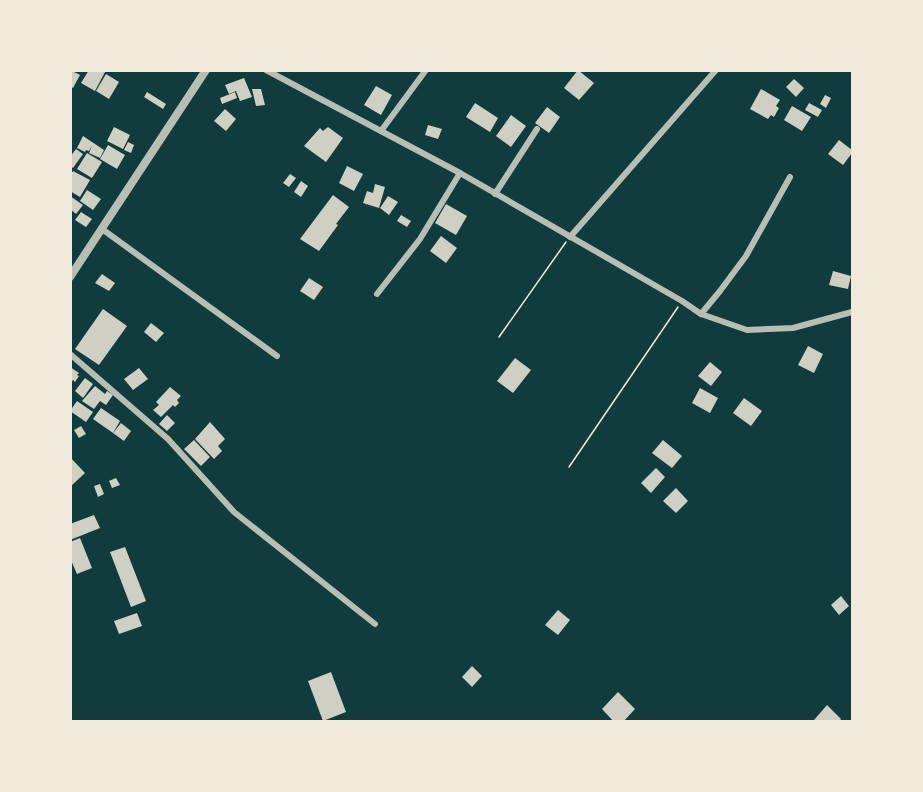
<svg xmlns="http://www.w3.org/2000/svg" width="923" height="792" viewBox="0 0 923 792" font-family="Jost,sans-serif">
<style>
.building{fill:#cfcfc3}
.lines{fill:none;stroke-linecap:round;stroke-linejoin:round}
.path{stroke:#f1e9da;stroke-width:1.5}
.minor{stroke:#b8beb3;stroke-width:6}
.tertiary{stroke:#b8beb3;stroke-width:8}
</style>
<rect width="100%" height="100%" fill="#0f3d3e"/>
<g class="building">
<polygon points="70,70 80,75 73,88 70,86"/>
<polygon points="89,70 101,70 105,72 95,91 81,83"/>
<polygon points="578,70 594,83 579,100 564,88"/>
<polygon points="106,74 119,82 109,99 96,91"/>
<polygon points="244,78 252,97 240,101 236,91 229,94 225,85"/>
<polygon points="794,79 804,88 796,97 786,87"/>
<polygon points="376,86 392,95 381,115 364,105"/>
<polygon points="252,89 261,89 265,105 256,106"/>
<polygon points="761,89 780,100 776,106 779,108 774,117 771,115 768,119 750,109"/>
<polygon points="147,92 166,104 163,109 144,97"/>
<polygon points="235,92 237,98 222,104 220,98"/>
<polygon points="825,95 831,98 826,108 820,104"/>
<polygon points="475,103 498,118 490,132 466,117"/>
<polygon points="809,103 822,110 818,117 805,110"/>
<polygon points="792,106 811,117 802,131 784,120"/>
<polygon points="547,107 560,117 549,133 535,123"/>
<polygon points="225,109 236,119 226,131 214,121"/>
<polygon points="511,115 526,126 511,147 496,136"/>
<polygon points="428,125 442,129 438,139 425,135"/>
<polygon points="114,127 130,135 123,149 107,141"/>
<polygon points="328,127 343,138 326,162 304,146 320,128 323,131"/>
<polygon points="83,136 104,150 100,158 89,153 92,146 89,151 86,150 85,152 77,148"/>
<polygon points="839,140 852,150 852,153 843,165 828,154"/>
<polygon points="128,142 134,145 131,153 124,150"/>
<polygon points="108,145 125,155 117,169 100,159"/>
<polygon points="76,149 83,154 73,168 70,166 70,157"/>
<polygon points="87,153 102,162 92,178 77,169"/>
<polygon points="347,166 363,174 354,191 339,183"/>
<polygon points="70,171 73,172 73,171 90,180 80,197 70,191"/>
<polygon points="290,174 296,178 289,187 283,183"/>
<polygon points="301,181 308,186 301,197 294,192"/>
<polygon points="375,184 385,187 379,208 363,203 367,191 373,193"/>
<polygon points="87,190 101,199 93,210 80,201"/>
<polygon points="333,195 349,207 336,224 338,225 319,251 300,239"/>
<polygon points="70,196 83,205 76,214 70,209"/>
<polygon points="388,196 398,202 389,215 380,208"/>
<polygon points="446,204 467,216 456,235 435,223"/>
<polygon points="81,212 92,219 86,227 75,220"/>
<polygon points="401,215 411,221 407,227 397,221"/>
<polygon points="441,236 457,248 446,263 430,251"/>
<polygon points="833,271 851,276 848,289 829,285"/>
<polygon points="102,274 115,283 109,291 95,283"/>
<polygon points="309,278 323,287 314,300 300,291"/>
<polygon points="103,309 127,326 99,365 75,349"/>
<polygon points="151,323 164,333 156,342 144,332"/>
<polygon points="808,346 823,354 814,373 798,365"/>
<polygon points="515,358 531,370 513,393 497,381"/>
<polygon points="710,362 722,372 711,386 698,376"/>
<polygon points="70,367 79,373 77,375 79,376 75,382 73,380 70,384"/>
<polygon points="139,368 148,379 133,390 124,379"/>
<polygon points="85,378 93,384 83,398 75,391"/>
<polygon points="95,386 105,394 107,391 113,395 106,405 100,401 94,409 82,401"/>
<polygon points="170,387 181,396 177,400 179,403 175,407 173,405 161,417 153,410 159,405 156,402"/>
<polygon points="700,388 718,398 710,413 692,403"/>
<polygon points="744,398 762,411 751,426 733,413"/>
<polygon points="77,401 93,412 86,422 70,411"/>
<polygon points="101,408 120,421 113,433 93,419"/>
<polygon points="167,415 175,423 167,431 159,424"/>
<polygon points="210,422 225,439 218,446 222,451 214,459 195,439"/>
<polygon points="121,423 131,431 124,441 113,433"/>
<polygon points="81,426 86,434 79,438 74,430"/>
<polygon points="194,440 210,457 201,466 184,449"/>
<polygon points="663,440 682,456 672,468 652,453"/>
<polygon points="70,457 85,473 70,487"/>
<polygon points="656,468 665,477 651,493 641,483"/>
<polygon points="116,478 120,485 112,488 109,481"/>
<polygon points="100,484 104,494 98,497 94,486"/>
<polygon points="676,488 688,501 676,513 663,501"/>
<polygon points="94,515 100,528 70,540 70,524"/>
<polygon points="80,538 92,568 77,574 70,558 70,542"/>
<polygon points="125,547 146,601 131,607 110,552"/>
<polygon points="841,596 849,606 839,615 831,605"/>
<polygon points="558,610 570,620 558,635 545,625"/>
<polygon points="137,613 142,626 119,634 114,621"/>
<polygon points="472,666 482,676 472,687 462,677"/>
<polygon points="331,672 346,712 323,721 308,681"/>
<polygon points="618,692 635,709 623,722 614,722 602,709"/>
<polygon points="827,705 841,719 839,722 815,722 814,720"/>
</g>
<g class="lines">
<g class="path">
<polyline points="499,337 566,242"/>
<polyline points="569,467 678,307"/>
</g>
<g class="minor">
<polyline points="266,70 460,173 682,301 701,314 747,330 793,328 852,312"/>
<polyline points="381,131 426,70"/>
<polyline points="495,194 537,129"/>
<polyline points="102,229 277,356"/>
<polyline points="570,237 716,70"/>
<polyline points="377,294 420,239 460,173"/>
<polyline points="701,314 720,291 746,256 790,177"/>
<polyline points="70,354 168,439 234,512 375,624"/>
</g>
<polyline class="tertiary" points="70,277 206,70"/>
</g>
<rect width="923" height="792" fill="none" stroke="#f1e9da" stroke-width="144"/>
</svg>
